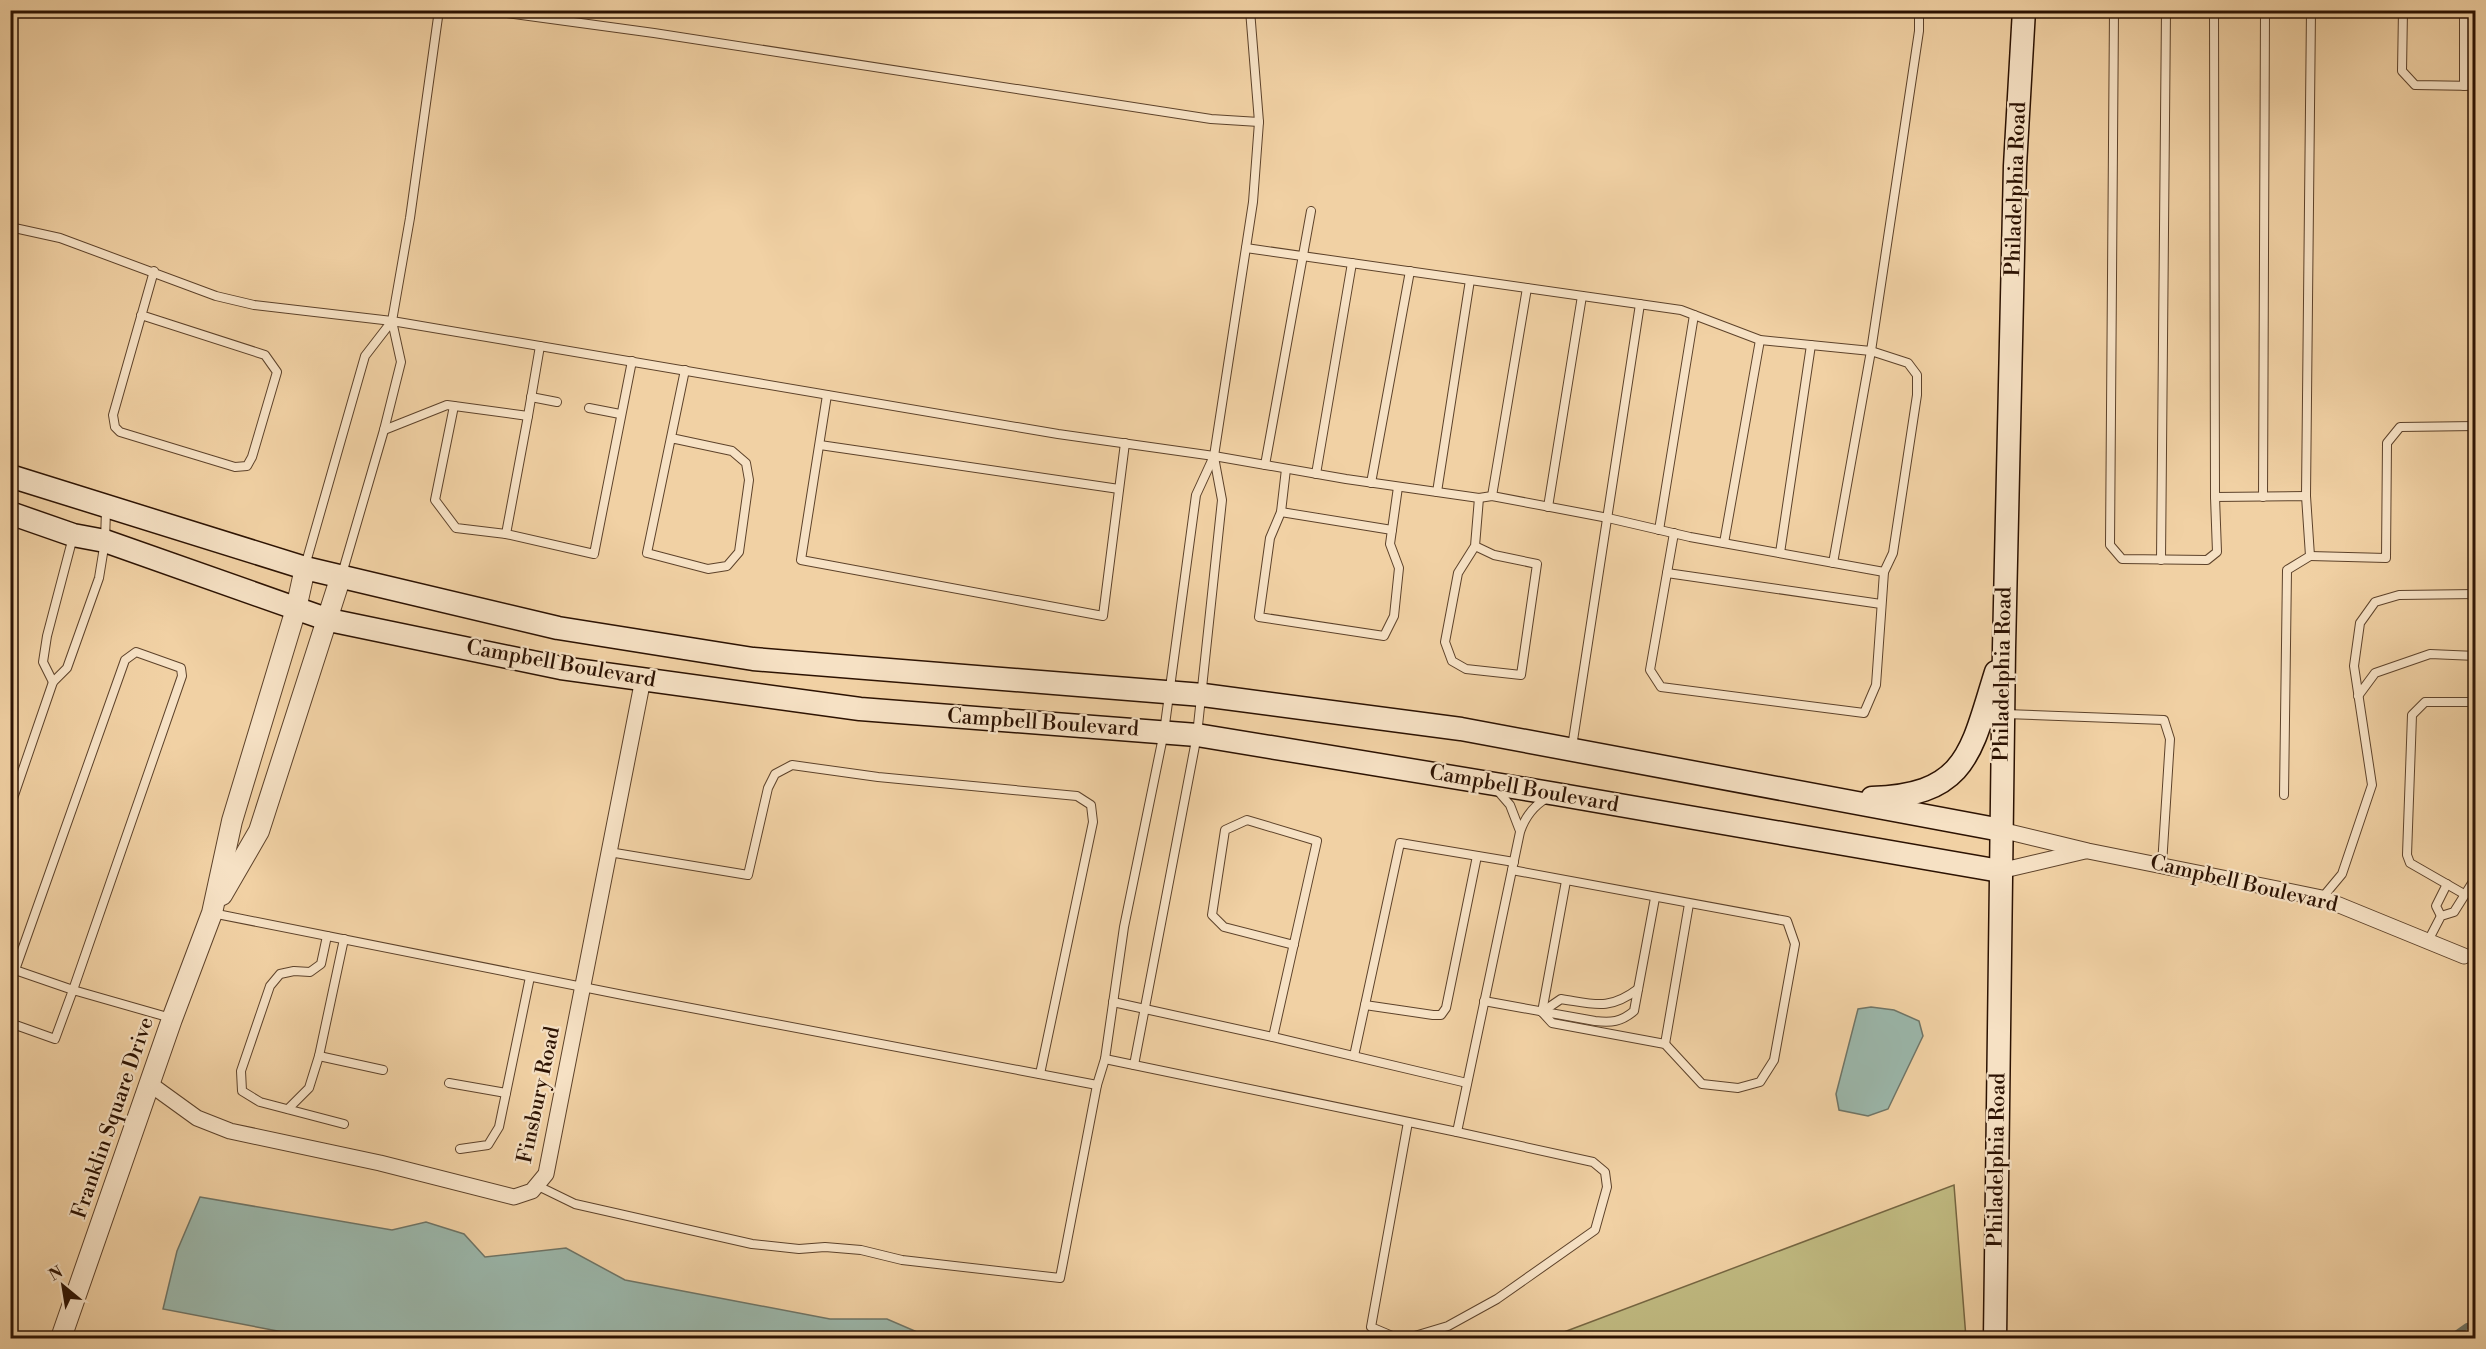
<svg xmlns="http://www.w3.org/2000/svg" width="2486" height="1349" viewBox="0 0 2486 1349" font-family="'Libre Bodoni',serif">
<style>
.green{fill:#c0ba81;stroke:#766642;stroke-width:1.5}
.water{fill:#9bb7ab;stroke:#6f7567;stroke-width:1.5}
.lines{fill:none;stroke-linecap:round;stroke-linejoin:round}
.stream{stroke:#6f7567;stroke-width:6}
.service-casing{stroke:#5d422a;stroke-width:10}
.minor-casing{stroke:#5d422a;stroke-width:17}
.tertiary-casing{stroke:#5d422a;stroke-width:22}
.secondary-casing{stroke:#2c1202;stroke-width:25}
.service{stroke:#f6e1c4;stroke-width:8}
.minor{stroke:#f6e1c4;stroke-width:15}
.tertiary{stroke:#f6e1c4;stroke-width:20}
.secondary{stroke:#f6e1c4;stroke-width:22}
.labels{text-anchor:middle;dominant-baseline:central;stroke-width:4.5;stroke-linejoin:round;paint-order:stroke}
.street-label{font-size:21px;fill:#2c1202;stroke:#f6e1c4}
</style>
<rect width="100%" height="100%" fill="#f1d1a4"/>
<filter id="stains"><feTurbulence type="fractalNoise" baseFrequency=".00333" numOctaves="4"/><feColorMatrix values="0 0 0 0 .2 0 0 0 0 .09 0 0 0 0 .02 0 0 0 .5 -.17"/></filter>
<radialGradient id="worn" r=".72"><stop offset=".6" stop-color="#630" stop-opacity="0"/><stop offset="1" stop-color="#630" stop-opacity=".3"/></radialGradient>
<polygon class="green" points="1954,1185 1966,1338 1548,1338"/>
<g class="water">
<polygon points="1871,1007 1894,1010 1919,1021 1923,1036 1888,1109 1868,1116 1839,1110 1836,1094 1858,1009"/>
<polygon points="200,1197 392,1230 426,1222 464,1234 485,1257 566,1248 625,1280 830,1319 887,1319 931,1338 314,1338 163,1309 177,1251"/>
</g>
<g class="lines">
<g class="stream">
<polyline points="2472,973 2476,966"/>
<polyline points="2450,1338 2467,1326 2476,1325"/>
</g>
<g class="service-casing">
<g id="service">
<polyline points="485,10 654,33 1211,119 1259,122"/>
<polyline points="2114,10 2110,545 2122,559 2207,560 2217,552 2215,497 2306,496 2310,556 2287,570 2284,795"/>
<polyline points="2214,10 2215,497"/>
<polyline points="2403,10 2402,71 2415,85 2476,86"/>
<polyline points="2464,10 2464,86"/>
<polyline points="10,227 60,238 216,296 254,305 392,321 1058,434 1214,456 1346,479 1479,498 1492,496 1608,518 1690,537 1884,572"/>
<polyline points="1246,248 1681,310 1760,340 1871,351 1919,31 1919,10"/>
<polyline points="141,315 265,355 277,372 252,457 247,466 235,467 120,432 115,427 113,415 154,271"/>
<polyline points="827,395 801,560 1103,616 1125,443"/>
<polyline points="531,397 557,402"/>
<polyline points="454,406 435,500 456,528 506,534"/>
<polyline points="589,408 620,414"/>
<polyline points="528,416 506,534 594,554 632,361"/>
<polyline points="384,430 447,405 528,416 540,346"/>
<polyline points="671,438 732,451 746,463 749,480 739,552 727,566 708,569 647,553 685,370"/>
<polyline points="820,445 1119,489"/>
<polyline points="1265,465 1311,211"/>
<polyline points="1286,469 1281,512 1270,538 1259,617 1384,636 1394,616 1399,568 1390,544 1398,487"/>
<polyline points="1316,474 1352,263"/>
<polyline points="1371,483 1410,271"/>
<polyline points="1437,492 1470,280"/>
<polyline points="1492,496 1527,288"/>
<polyline points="2306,496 2311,10"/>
<polyline points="2263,497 2265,10"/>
<polyline points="1548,507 1582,296"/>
<polyline points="1281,512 1392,530"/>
<polyline points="1659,530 1694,315"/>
<polyline points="1674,533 1650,670 1661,687 1864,713 1876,685 1884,572 1893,553 1917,395 1917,375 1908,363 1871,351 1833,563"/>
<polyline points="1724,543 1760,340"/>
<polyline points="1475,546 1494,555 1537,564 1521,675 1466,669 1452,661 1445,642 1458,573 1475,546 1479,498"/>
<polyline points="1780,553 1811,345"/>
<polyline points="2310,556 2386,558 2387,443 2400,427 2476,426"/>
<polyline points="2161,560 2166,10"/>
<polyline points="305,566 365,356 392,321"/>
<polyline points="1667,573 1881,604"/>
<polyline points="342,574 384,430 401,362 392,321 410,218 439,10"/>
<polyline points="53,682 43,662 47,636 73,537"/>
<polyline points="2358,696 2375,673 2430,654 2476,656"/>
<polyline points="2005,714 2164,720 2170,739 2162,865"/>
<polyline points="1572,747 1640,304"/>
<polyline points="1497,790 1510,805 1520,831"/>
<polyline points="10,807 53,682 67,668 99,578 105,541 106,510"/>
<polyline points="609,852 748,875 768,788 775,774 792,765 878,777 1077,796 1091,805 1093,822 1040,1074"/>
<polyline points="1512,870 1787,921 1795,944 1774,1060 1760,1082 1738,1088 1702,1084 1665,1044 1552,1023 1542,1012"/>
<polyline points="2464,894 2410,863 2407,855 2412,715 2425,702 2476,702"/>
<polyline points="2322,898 2342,874 2372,785 2354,666 2360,623 2375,602 2399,595 2476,594"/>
<polyline points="212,913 628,996 1097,1085"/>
<polyline points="2441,916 2436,906 2447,884"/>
<polyline points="327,936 321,964 310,972 294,971 280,974 270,986 241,1071 242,1091 260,1102 344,1124"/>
<polyline points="2428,941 2441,916 2454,912 2476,877"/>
<polyline points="10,981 15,970"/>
<path d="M1484 1001 1595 1021C1611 1023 1621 1022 1634 1011L1655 898"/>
<polyline points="1113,1002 1273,1037 1467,1083"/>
<polyline points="1365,1005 1433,1015 1441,1015 1446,1008 1477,856"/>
<polyline points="1542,1012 1566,881"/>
<path d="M1542 1012 1561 999C1594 1004 1609 1011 1638 989"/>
<polyline points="10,1023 55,1039 73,990 182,676 181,668 136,652 125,660 15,970 73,990 171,1018"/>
<polyline points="1273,1037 1317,841 1247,820 1225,830 1212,915 1224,927 1294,945"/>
<polyline points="1665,1044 1689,904"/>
<polyline points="319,1056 383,1070"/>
<polyline points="1354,1056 1400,843 1514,862"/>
<polyline points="1105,1059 1124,927 1164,732 1196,495 1214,456 1253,202 1259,122 1250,10"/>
<polyline points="1134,1065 1197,735 1222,500 1214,457"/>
<polyline points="449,1083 506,1093"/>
<polyline points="288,1109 309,1088 319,1056 344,939"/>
<polyline points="460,1149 488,1145 499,1127 530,977"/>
<path d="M536 1185 575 1204 752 1244 799 1249 825 1247 861 1250 902 1260 1060 1278 1097 1085 1105 1059 1457 1132 1520 832C1525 817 1533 806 1547 798"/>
<polyline points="1397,1338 1371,1327 1408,1122"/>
<polyline points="1408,1338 1448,1326 1497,1299 1595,1230 1607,1187 1605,1172 1593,1162 1457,1132"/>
</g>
</g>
<g class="minor-casing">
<g id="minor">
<polyline points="2001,830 2088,851 2322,898 2464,956"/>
<polyline points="2000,871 2085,851"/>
<polyline points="150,1084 197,1118 230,1131 380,1163 514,1197 532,1191 546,1174 643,679"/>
</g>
</g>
<g class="tertiary-casing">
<g id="tertiary">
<polyline points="222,895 259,831 341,576"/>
<polyline points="61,1338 172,1019 212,913 232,821 296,609 305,568"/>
</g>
</g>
<g class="secondary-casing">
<g id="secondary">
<polyline points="10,476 305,568 558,628 753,659 1203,695 1461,729 2001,830"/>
<polyline points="10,513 73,535 105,541 329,620 561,668 860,709 1197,735 1556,794 2000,871"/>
<path d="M1872 798C1968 795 1971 751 1996 672"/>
<polyline points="1995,1338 2004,648 2015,166 2024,10"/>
</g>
</g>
<use href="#service" class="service"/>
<use href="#minor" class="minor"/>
<use href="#tertiary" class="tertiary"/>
<use href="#secondary" class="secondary"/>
</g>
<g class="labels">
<g class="street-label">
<text transform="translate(2016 189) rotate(-88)">Philadelphia Road</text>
<text transform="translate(561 664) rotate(10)">Campbell Boulevard</text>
<text transform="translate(2003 674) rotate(-89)">Philadelphia Road</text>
<text transform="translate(1043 723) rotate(4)">Campbell Boulevard</text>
<text transform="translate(1524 789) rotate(10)">Campbell Boulevard</text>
<text transform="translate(2244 884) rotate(13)">Campbell Boulevard</text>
<text transform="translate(539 1095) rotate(-78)">Finsbury Road</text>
<text transform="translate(113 1118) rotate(-71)">Franklin Square Drive</text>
<text transform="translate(1997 1160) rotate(-89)">Philadelphia Road</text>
</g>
</g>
<rect width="2486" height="1349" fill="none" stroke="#f1d1a4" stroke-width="36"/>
<rect x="12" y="12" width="2462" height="1325" fill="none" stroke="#2c1202" stroke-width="3"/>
<rect x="18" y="18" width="2450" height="1313" fill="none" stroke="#2c1202" stroke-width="1.5"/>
<g transform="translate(63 1286) rotate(330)" stroke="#f6e1c4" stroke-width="4.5" paint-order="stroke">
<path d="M0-4.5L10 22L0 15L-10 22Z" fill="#2c1202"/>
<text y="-9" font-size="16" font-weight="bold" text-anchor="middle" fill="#2c1202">N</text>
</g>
<rect width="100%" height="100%" filter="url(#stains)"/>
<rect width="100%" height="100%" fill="url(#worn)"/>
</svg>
